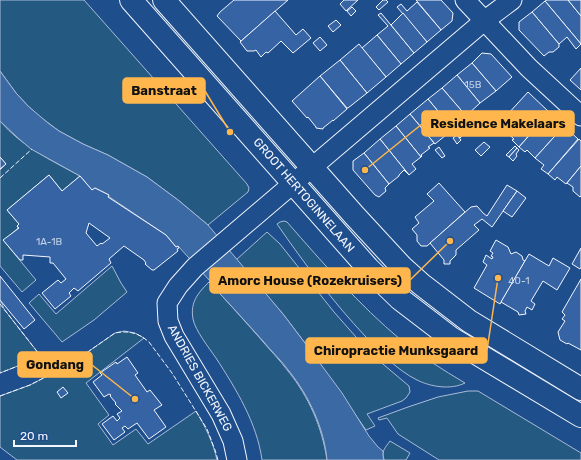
<svg xmlns="http://www.w3.org/2000/svg" width="581" height="460" viewBox="0 0 581 460" font-family="Rubik,sans-serif">
<style>
.green{fill:#245a82;stroke:#a8bbd7}
.water{fill:#3b69a3;stroke:#a8bbd7}
.building{fill:#3563a3;stroke:#f2f6ff;fill-rule:evenodd}
.lines{fill:none;stroke-linecap:round;stroke-linejoin:round}
.street-casing{stroke:#f2f6ff;stroke-width:21}
.secondary-casing{stroke:#f2f6ff;stroke-width:24}
.street{stroke:#1f4e8c;stroke-width:19}
.secondary{stroke:#1f4e8c;stroke-width:22}
.fence{stroke:#f2f6ff;stroke-width:1;stroke-dasharray:5 2;stroke-linecap:butt}
.labels{text-anchor:middle;dominant-baseline:central;stroke-width:3;stroke-linejoin:round;paint-order:stroke}
.number-label{font-size:10px;fill:#c3d1e8}
.street-label{font-size:12px;fill:#f2f6ff;stroke:#1f4e8c}
.leader{fill:none;stroke:#ffb74d;stroke-width:1.5}
.callout-dot{fill:#ffb74d;stroke:#1f4e8c;stroke-width:1.5}
.callout{fill:#ffb74d;stroke:#ffb74d;stroke-width:1.5}
.callout-label{font-size:13px;text-anchor:middle;font-weight:bold;fill:#111}
</style>
<rect width="100%" height="100%" fill="#1f4e8c"/>
<g class="green">
<polygon points="0,0 84,0 247,184 249,188 248,192 208,225 178,200 147,177 108,155 83,144 59,131 39,116 28,106 16,93 0,71"/>
<path d="M0 121C22 147 51 160 80 176L62 191 49 175 7 210 19 224 17 226 18 228 4 241 36 280 22 292 0 266V170L6 164 0 157Z"/>
<path d="M284 221 287 222C323 263 359 305 401 340 421 356 443 370 465 383 451 390 431 387 417 380 397 370 381 353 366 337 333 302 304 263 277 224L280 222Z"/>
<polygon points="267,232 280,244 334,312 371,354 409,386 410,392 406,398 402,401 367,414 375,426 366,430 308,347 283,314 236,260"/>
<polygon points="112,266 121,283 127,292 94,320 62,342 29,303 39,294 56,314"/>
<path d="M209 282C226 300 242 318 258 336 268 348 279 359 288 371 309 397 322 427 327 460H262C257 423 236 389 216 358 209 348 195 330 193 319 190 302 198 293 209 282Z"/>
<polygon points="0,298 4,309 39,354 23,364 0,373"/>
<path d="M124 331 135 333 144 338 86 383 109 415 98 424 113 445 136 429 148 444 196 411C205 426 213 442 217 460H17L0 447V396L30 385 69 365 115 333Z"/>
<polygon points="468,391 478,391 581,453 581,460 439,460 398,434 387,418 379,420 378,418 408,407 438,397"/>
<path d="M390 441 410 453 406 460H384C381 451 385 448 390 441Z"/>
</g>
<path class="water" d="M0 71 16 93 28 106 48 123 59 131 83 144 108 155 147 177 178 200 208 225 283 314 308 347 342 393 369 436 378 447 383 451V456L384 460H327C324 428 309 396 289 371 281 360 271 351 263 341 245 321 227 301 209 282L210 281 178 246 176 247 166 235 108 196 109 195 95 188 92 190 80 176 31 149 18 138 0 121Z"/>
<g class="building">
<polygon points="234,0 288,0 241,41 217,16 220,12"/>
<polygon points="344,0 358,0 346,11 340,4"/>
<polygon points="383,0 386,0 388,2 379,10 376,7"/>
<polygon points="416,0 441,0 453,13 452,21 441,30"/>
<polygon points="547,0 568,0 581,16 581,44 545,1"/>
<polygon points="568,0 581,0 581,16"/>
<polygon points="545,1 581,44 576,49 567,37 559,44 532,12"/>
<polygon points="417,2 441,30 427,42 397,7 401,4 407,11"/>
<polygon points="352,7 356,11 351,16 347,11"/>
<polygon points="275,11 296,35 303,29 311,38 293,53 281,41 268,53 266,52 261,57 256,50 254,51 247,51 240,42"/>
<polygon points="532,12 559,44 559,47 553,52 549,52 544,56 519,30 519,22"/>
<polygon points="381,13 414,53 401,64 377,35 388,26 378,15"/>
<polygon points="403,13 427,42 414,53 391,25"/>
<polygon points="336,20 341,25 333,32 328,26"/>
<polygon points="377,35 401,64 386,77 362,48"/>
<polygon points="320,37 327,45 320,51 313,43"/>
<polygon points="359,44 386,77 367,93 340,60"/>
<polygon points="482,53 491,54 512,77 496,91 472,63"/>
<polygon points="340,60 367,93 348,108 347,108 320,76"/>
<polygon points="472,63 496,91 480,103 457,75"/>
<polygon points="581,68 581,90 570,80"/>
<polygon points="457,75 480,103 466,116 442,88"/>
<polygon points="320,76 347,109 333,121 333,120 323,128 323,129 316,128 316,127 308,117 307,118 292,101"/>
<polygon points="442,88 467,117 457,125 456,123 454,124 463,135 460,138 428,99"/>
<polygon points="528,92 549,112 519,147 512,140 514,139 505,131 514,122 507,115"/>
<polygon points="428,99 451,127 444,133 446,135 435,144 410,114"/>
<polygon points="549,113 564,126 535,158 527,150 525,152 519,147"/>
<polygon points="410,114 434,143 428,147 430,148 421,155 422,156 421,157 396,126"/>
<polygon points="396,126 421,157 412,164 416,169 409,175 380,139"/>
<polygon points="564,126 578,139 548,174 541,169 544,165 535,158"/>
<polygon points="457,135 461,140 457,144 453,138"/>
<polygon points="380,139 409,175 404,170 399,175 399,176 389,184 364,153"/>
<polygon points="579,139 581,141 581,166 566,184 557,177 555,180 548,174"/>
<polygon points="484,142 490,147 481,156 475,150"/>
<polygon points="515,146 517,148 509,157 506,155"/>
<polygon points="439,147 445,156 442,158 435,150"/>
<polygon points="517,148 519,150 516,154 517,156 513,161 509,157"/>
<polygon points="364,153 389,184 385,188 386,191 379,197 375,195 353,170 353,161"/>
<polygon points="0,157 6,164 0,169"/>
<polygon points="581,166 581,196 580,197 573,191 573,187 567,183"/>
<path d="M49 175 62 191 80 176 92 190 95 188 109 195 108 197 166 235 176 247 178 246 179 248 177 249 178 251 154 270H152L145 264 146 263 144 260 124 246 109 259 111 263 78 291 74 288 69 293 71 296 55 309 42 293 58 280 61 283 66 279 53 263H50V257L23 255V260H20L3 240 19 228 17 226 19 224 7 210ZM89 223 110 238 102 244 101 243 97 246 86 233Z"/>
<polygon points="439,183 465,212 427,246 421,246 417,241 417,235 412,229 419,223 415,217 434,201 427,194"/>
<polygon points="507,185 517,191 492,227 482,219 474,225 479,230 456,250 456,255 450,261 450,264 444,264 444,260 430,243 471,207 477,206 483,213 487,216"/>
<polygon points="517,191 526,198 512,217 503,211"/>
<polygon points="496,240 508,247 511,254 516,252 522,256 523,260 525,261 500,304 474,288 487,265 483,262 486,255 492,259 493,257 491,256 493,253 490,251"/>
<polygon points="581,248 581,267 580,269 572,264"/>
<polygon points="529,254 549,266 553,258 570,268 557,290 543,281 531,301 535,304 532,310 527,307 525,311 526,314 519,315 518,312 501,302"/>
<polygon points="0,276 35,320 24,329 0,300"/>
<polygon points="581,279 581,350 568,343 567,344 560,340 558,332 565,321 562,319 565,315 562,312"/>
<polygon points="127,357 138,373 135,375 147,392 150,390 162,405 154,410 166,427 149,439 137,423 128,429 125,426 122,428 125,432 114,440 102,424 113,416 117,421 120,418 117,414 122,411 115,404 116,403 110,396 111,395 109,394 104,397 93,382 102,375 100,373 116,362 117,364"/>
<polygon points="63,387 68,393 61,398 57,392"/>
</g>
<g class="lines">
<g class="street-casing">
<g id="street">
<polyline points="465,0 529,68 581,116"/>
<polyline points="237,460 233,441 221,414 174,336 168,321 167,303 178,286 195,267 484,21 512,0"/>
</g>
</g>
<g class="secondary-casing">
<g id="secondary">
<polyline points="131,0 368,268 400,299 451,338 581,416"/>
<polyline points="164,0 354,215 402,267 421,284 469,321 581,389"/>
</g>
</g>
<use href="#street" class="street"/>
<use href="#secondary" class="secondary"/>
<g class="fence">
<polyline points="0,178 32,149"/>
<polyline points="0,304 39,354 23,364 0,373"/>
<path d="M0 396 30 385 69 365 115 333C128 330 139 333 149 342L172 373 207 429 215 450 218 460"/>
</g>
</g>
<g class="labels">
<g class="number-label">
<text x="473" y="85">15B</text>
<text x="49" y="242">1A-1B</text>
<text x="519" y="281">40-1</text>
</g>
<g class="street-label">
<text transform="translate(304 195) rotate(49)">GROOT HERTOGINNELAAN</text>
<text transform="translate(200 378) rotate(61)">ANDRIES BICKERWEG</text>
</g>
</g>
<path class="leader" d="M230 132L205 91M365 170L422 124M450 241L410 280M498 278L487 350M135 399L92 365"/>
<g class="callout-dot">
<circle cx="230" cy="132" r="4"/>
<circle cx="365" cy="170" r="4"/>
<circle cx="450" cy="241" r="4"/>
<circle cx="498" cy="278" r="4"/>
<circle cx="135" cy="399" r="4"/>
</g>
<g class="callout">
<rect x="123" y="78" width="82" height="25" rx="4"/>
<rect x="422" y="111" width="152" height="25" rx="4"/>
<rect x="210" y="268" width="200" height="25" rx="4"/>
<rect x="306" y="338" width="181" height="25" rx="4"/>
<rect x="18" y="352" width="74" height="25" rx="4"/>
</g>
<g class="callout-label">
<text x="164" y="95">Banstraat</text>
<text x="498" y="128">Residence Makelaars</text>
<text x="310" y="285">Amorc House (Rozekruisers)</text>
<text x="396" y="355">Chiropractie Munksgaard</text>
<text x="55" y="369">Gondang</text>
</g>
<path d="M14 440v6h62v-6" fill="none" stroke="#f2f6ff" stroke-width="2"/>
<text x="20" y="440" font-size="12" fill="#f2f6ff" stroke="#1f4e8c" stroke-width="3" paint-order="stroke">20 m</text>
</svg>
